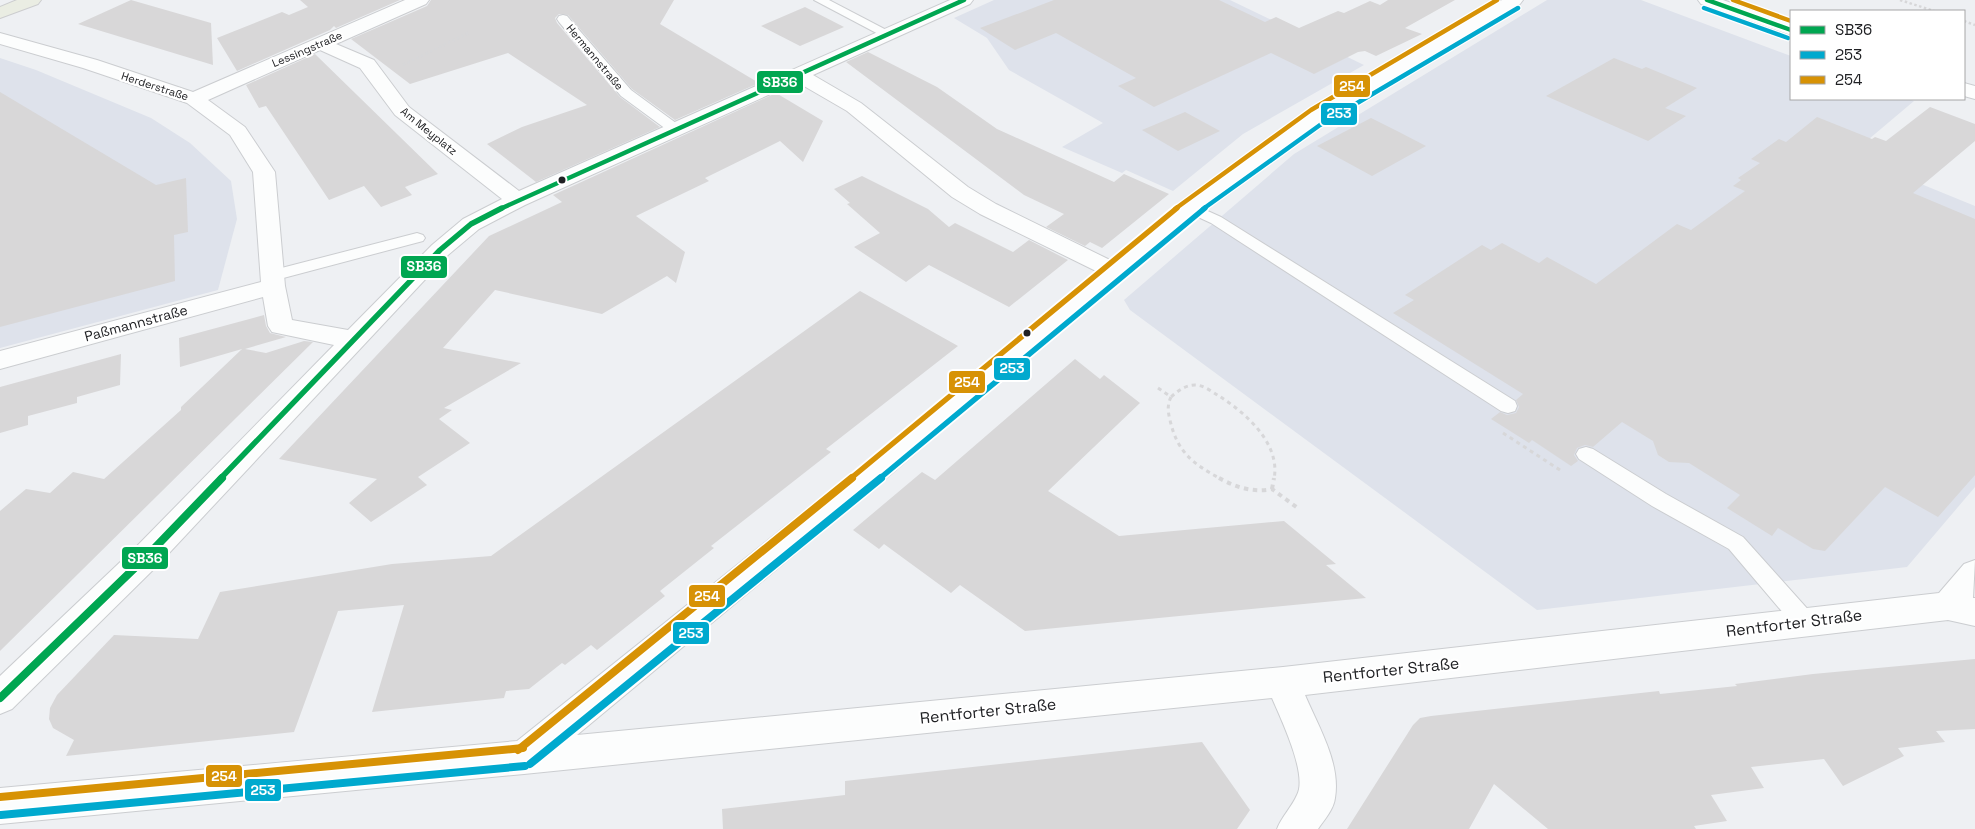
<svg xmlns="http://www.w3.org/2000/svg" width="1975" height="829" viewBox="0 0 1975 829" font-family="'Space Grotesk',sans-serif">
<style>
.built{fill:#dee2eb}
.building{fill:#d8d7d8}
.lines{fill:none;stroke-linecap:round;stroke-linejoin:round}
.lane-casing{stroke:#cbcdd0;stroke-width:2}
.street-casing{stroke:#cbcdd0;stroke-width:2}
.secondary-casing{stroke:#cbcdd0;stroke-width:2}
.primary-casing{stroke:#cccdcf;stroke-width:2}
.path-far2{stroke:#d7d7d9;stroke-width:2.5;stroke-dasharray:2.5 2.5;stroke-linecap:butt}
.path-far1{stroke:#d7d7d9;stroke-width:3;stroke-dasharray:4 4;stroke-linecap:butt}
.path{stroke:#d7d7d9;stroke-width:4;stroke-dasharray:4.5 4.5;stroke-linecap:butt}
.lane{fill:#fcfdfd;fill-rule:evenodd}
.street{fill:#fcfdfd;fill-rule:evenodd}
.secondary{fill:#fcfdfd;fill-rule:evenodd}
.primary{fill:#eaede3;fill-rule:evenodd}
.bus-1-far2-casing{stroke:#fff;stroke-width:7}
.bus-1-far1-casing{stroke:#fff;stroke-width:9}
.bus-1-casing{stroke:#fff;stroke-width:11}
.bus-2-far2-casing{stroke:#fff;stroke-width:7}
.bus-2-far1-casing{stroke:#fff;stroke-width:9}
.bus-2-casing{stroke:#fff;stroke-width:11}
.bus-3-far2-casing{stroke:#fff;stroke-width:7}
.bus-3-far1-casing{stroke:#fff;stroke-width:9}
.bus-3-casing{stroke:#fff;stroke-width:11}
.bus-1-far2{stroke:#00a651;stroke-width:4.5}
.bus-1-far1{stroke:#00a651;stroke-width:5.5}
.bus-1{stroke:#00a651;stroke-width:8}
.bus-2-far2{stroke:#00a9ce;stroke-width:4.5}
.bus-2-far1{stroke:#00a9ce;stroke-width:5.5}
.bus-2{stroke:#00a9ce;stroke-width:8}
.bus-3-far2{stroke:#d79205;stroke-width:4.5}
.bus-3-far1{stroke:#d79205;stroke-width:5.5}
.bus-3{stroke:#d79205;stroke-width:8}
.bus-dot{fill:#202124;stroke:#fff;stroke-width:2}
.labels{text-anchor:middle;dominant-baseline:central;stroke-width:4.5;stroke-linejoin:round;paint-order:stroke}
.far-street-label{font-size:11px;fill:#202124;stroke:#fff}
.street-label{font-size:14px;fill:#202124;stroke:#fff}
.near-street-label{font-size:16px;fill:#202124;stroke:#fff}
.line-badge{stroke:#fff;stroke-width:2}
.badge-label{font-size:14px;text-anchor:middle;font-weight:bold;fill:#fff}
</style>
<rect width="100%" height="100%" fill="#eef0f3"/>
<g class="built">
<polygon points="994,0 1230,0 1364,65 1243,134 1173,191 1126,170 1122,173 1062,147 1103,123 1009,70 987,38 954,18"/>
<polygon points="1547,0 1641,0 1791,56 1791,99 1908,99 1914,101 1850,155 1975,206 1975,487 1907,567 1537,610 1130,310 1124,300 1294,154"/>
<polygon points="0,58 36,70 151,118 190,143 231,181 237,219 218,290 0,348"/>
</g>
<g class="building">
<polygon points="131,0 211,23 213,65 78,24"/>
<polygon points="300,0 400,0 336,28 334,26 330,30 237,71 217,38 282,12 289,15 308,7"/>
<polygon points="431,0 674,0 660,24 759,83 675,120 632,89 568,15 559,14 555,18 557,23 620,97 660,127 536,182 487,144 522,127 587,105 508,53 410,84 351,39 427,6"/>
<polygon points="1054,0 1219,0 1265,22 1276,17 1299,28 1338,11 1344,13 1370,1 1380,5 1388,0 1455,0 1405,28 1422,34 1376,56 1365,51 1358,52 1314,74 1271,53 1154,107 1118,86 1136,78 1056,33 1015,50 980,28"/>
<polygon points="805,7 844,27 800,46 761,26"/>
<polygon points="868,52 937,87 997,129 1114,182 1124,174 1169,194 1102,248 1090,242 1085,246 1046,227 1064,214 1024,195 846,62"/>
<polygon points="315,54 438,174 405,187 412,195 381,207 364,186 329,200 266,106 259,108 246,85"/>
<polygon points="1614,58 1642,69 1646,67 1697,88 1665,108 1686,116 1648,141 1546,96"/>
<polygon points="0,92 156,185 186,178 188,232 174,235 175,281 0,327"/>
<polygon points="776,93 823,121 803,162 780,141 705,178 709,181 636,216 685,252 676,283 667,276 602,314 495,290 443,348 521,363 444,408 452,410 439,419 470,443 418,477 427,485 371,522 349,503 377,479 279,459 489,236 562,202 553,195"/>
<polygon points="1930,107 1975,124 1975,141 1913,193 1975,219 1975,475 1938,517 1885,487 1825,551 1813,549 1778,528 1772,536 1727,508 1740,495 1689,463 1669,462 1658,455 1653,441 1622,422 1593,447 1585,445 1577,448 1574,455 1578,461 1571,466 1532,440 1529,443 1491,419 1500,412 1507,415 1516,413 1519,407 1516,400 1523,394 1393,313 1414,300 1405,295 1482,245 1491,250 1502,243 1539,263 1547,257 1596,284 1677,224 1691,230 1745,191 1733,186 1741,180 1738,178 1760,163 1751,159 1779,139 1786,142 1817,117 1872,139 1875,137 1886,141"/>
<polygon points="1185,112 1220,131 1178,151 1142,130"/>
<polygon points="1371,118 1399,132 1426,146 1372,176 1317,146"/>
<polygon points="862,176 928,209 949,227 955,223 1013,252 1029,240 1068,260 1009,307 929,265 906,282 854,247 880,233 847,204 850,203 834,189"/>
<polygon points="860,291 958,346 826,449 831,452 711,546 714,548 660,591 665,596 597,650 591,645 565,665 562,663 529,689 506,691 504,698 372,712 404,605 338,611 294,732 66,756 74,740 53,728 49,719 50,708 57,695 114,635 198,639 220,592 392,564 491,556"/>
<polygon points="264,315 266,326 270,333 286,337 245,349 266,353 304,341 313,342 0,651 0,511 26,489 50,493 73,472 104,479 181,410 181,407 242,349 180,367 179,338"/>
<polygon points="121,354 120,385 77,397 77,403 28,416 28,425 0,433 0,387"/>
<polygon points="1075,359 1100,379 1104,375 1140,403 1048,491 1119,536 1284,521 1336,564 1326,565 1366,598 1025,631 960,585 951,593 884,544 879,549 853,530 922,472 935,480"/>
<polygon points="1975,659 1975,729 1936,731 1945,742 1898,748 1904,756 1843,786 1824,759 1751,767 1764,788 1711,795 1727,821 1694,826 1696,829 1548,829 1494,784 1469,829 1347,829 1413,725 1420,718 1431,716 1659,691 1660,694 1737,686 1735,684 1813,674"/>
<polygon points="1202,742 1250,810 1237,829 723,829 722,809 845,795 845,781"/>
</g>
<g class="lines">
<g class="lane-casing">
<g id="lane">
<polygon points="814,0 829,0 894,34 892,37 884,37"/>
<polygon points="563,15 567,16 631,90 680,126 682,129 680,132 670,132 621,96 559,22 557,19 559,16"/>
<polygon points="1190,203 1221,217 1515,401 1517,406 1515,411 1508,413 1501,411 1211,223 1185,211 1182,208 1185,205"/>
<polygon points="417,233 423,235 425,238 423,241 272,281 266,280 264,276 266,272"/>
<polygon points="1586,447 1593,449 1666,494 1743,537 1812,614 1815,621 1812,628 1804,630 1796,628 1729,549 1652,506 1579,459 1576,454 1579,449"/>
</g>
</g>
<g class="street-casing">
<path id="street" d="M405 0H429L426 4 336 44 374 60 409 107 519 191 950 0H973L970 4 813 75 861 103 968 187 996 204 1112 261 1182 203 1308 114 1502 0H1523L1520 4 1322 122 1198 213 891 474 577 735 1283 667 1939 593 1964 564 1975 560 1973 598H1975V626L1948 620 1305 695C1318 726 1341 763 1335 798 1334 809 1324 820 1318 829H1277C1282 816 1292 807 1297 795 1308 775 1281 719 1272 698L524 774 0 824V788L517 741 871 458 1098 272 980 214 952 197 847 111 797 82 525 205 479 229 448 255 157 566 12 709 0 714V676L135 548 334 345 272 332 268 326 263 297 0 369V351L261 282 253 172 230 135 187 103 83 68 0 44V33L97 60 193 92ZM320 50 360 68 395 115 502 199 463 219 432 245 348 330 292 320 285 286 275 172 245 127 208 100Z"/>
</g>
<g class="secondary-casing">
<g id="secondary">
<polygon points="1698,0 1723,0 1791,24 1791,35 1701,4"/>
<polygon points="1964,83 1975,86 1975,99 1964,96"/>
</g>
</g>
<g class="primary-casing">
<polygon id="primary" points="17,0 41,0 38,4 0,18 0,7"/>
</g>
<g class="path-far2">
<polyline points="1900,0 1934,11"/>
<polyline points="1964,21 1975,25"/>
<polyline points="403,65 470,32"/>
</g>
<g class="path-far1">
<path d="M1158 388 1171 397C1178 391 1185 385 1195 385 1204 385 1212 392 1219 396 1246 413 1281 444 1274 479"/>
<path d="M1171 397C1167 405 1168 412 1170 420 1177 452 1193 464 1221 479"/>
<polyline points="1503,433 1563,472"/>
</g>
<g class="path">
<path d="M1219 478C1235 487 1253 493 1272 489L1299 509"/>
<polyline points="1272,489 1274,478"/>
</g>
<use href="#lane" class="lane"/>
<use href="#street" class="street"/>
<use href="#secondary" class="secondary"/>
<use href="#primary" class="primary"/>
<g class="bus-1-far2-casing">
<g id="bus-1-far2">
<polyline points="1707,0 1791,30"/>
<polyline points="500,209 964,0"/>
</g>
</g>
<g class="bus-1-far1-casing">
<polyline id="bus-1-far1" points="220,479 440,250 471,224 502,208"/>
</g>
<g class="bus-1-casing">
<polyline id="bus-1" points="0,698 146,557 222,478"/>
</g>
<g class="bus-2-far2-casing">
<g id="bus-2-far2">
<polyline points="1704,8 1788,38"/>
<polyline points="1203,209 1320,125 1518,8"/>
</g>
</g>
<g class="bus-2-far1-casing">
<polyline id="bus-2-far1" points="879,479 1205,208"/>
</g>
<g class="bus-2-casing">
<g id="bus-2">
<polyline points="530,764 881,478"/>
<polyline points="1,815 525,766"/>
</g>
</g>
<g class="bus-3-far2-casing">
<g id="bus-3-far2">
<polyline points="1733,0 1791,21"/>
<polyline points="1175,209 1311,110 1497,0"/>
</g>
</g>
<g class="bus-3-far1-casing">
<polyline id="bus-3-far1" points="850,479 1177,208"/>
</g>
<g class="bus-3-casing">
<g id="bus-3">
<polyline points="518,750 852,478"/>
<polyline points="0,797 523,748"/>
</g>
</g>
<use href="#bus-1-far2" class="bus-1-far2"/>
<use href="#bus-1-far1" class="bus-1-far1"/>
<use href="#bus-1" class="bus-1"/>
<use href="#bus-2-far2" class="bus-2-far2"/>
<use href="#bus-2-far1" class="bus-2-far1"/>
<use href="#bus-2" class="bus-2"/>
<use href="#bus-3-far2" class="bus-3-far2"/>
<use href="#bus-3-far1" class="bus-3-far1"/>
<use href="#bus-3" class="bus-3"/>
</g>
<g class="bus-dot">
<circle cx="562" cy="180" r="4.5"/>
<circle cx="1027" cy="333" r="4.5"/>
</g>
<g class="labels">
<g class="far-street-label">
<text transform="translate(307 49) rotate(-23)">Lessingstraße</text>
<text transform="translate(595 57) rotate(50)">Hermannstraße</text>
<text transform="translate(155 86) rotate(18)">Herderstraße</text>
<text transform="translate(429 131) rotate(39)">Am Meyplatz</text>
</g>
<g class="street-label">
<text transform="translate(136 323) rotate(-15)">Paßmannstraße</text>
</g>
<g class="near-street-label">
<text transform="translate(1794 623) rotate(-7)">Rentforter Straße</text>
<text transform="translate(1391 670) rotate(-6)">Rentforter Straße</text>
<text transform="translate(988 711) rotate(-6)">Rentforter Straße</text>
</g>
</g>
<g class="line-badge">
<rect x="756" y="70" width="48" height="24" rx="5" fill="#00a651"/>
<rect x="1333" y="74" width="38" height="24" rx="5" fill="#d79205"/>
<rect x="1320" y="102" width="38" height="24" rx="5" fill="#00a9ce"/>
<rect x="400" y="255" width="48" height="24" rx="5" fill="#00a651"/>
<rect x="993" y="357" width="38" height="24" rx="5" fill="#00a9ce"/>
<rect x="948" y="370" width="38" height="24" rx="5" fill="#d79205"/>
<rect x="121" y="546" width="48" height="24" rx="5" fill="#00a651"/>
<rect x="688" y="584" width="38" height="24" rx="5" fill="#d79205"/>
<rect x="672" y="621" width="38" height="24" rx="5" fill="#00a9ce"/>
<rect x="205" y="764" width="38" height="24" rx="5" fill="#d79205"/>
<rect x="244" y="778" width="38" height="24" rx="5" fill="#00a9ce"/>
</g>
<g class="badge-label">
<text x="780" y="87">SB36</text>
<text x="1352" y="91">254</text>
<text x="1339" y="118">253</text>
<text x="424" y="271">SB36</text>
<text x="1012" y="373">253</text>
<text x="967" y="387">254</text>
<text x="145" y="563">SB36</text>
<text x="707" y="601">254</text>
<text x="691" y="638">253</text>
<text x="224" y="781">254</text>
<text x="263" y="795">253</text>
</g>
<rect x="1790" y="10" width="175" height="90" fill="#ffffff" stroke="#a6a6a7"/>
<rect x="1800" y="26" width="25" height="8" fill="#00a651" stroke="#a6a6a7"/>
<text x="1835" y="35" font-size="15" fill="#202124">SB36</text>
<rect x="1800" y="51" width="25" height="8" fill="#00a9ce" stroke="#a6a6a7"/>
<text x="1835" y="60" font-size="15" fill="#202124">253</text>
<rect x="1800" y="76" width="25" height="8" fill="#d79205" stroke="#a6a6a7"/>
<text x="1835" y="85" font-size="15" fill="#202124">254</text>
</svg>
